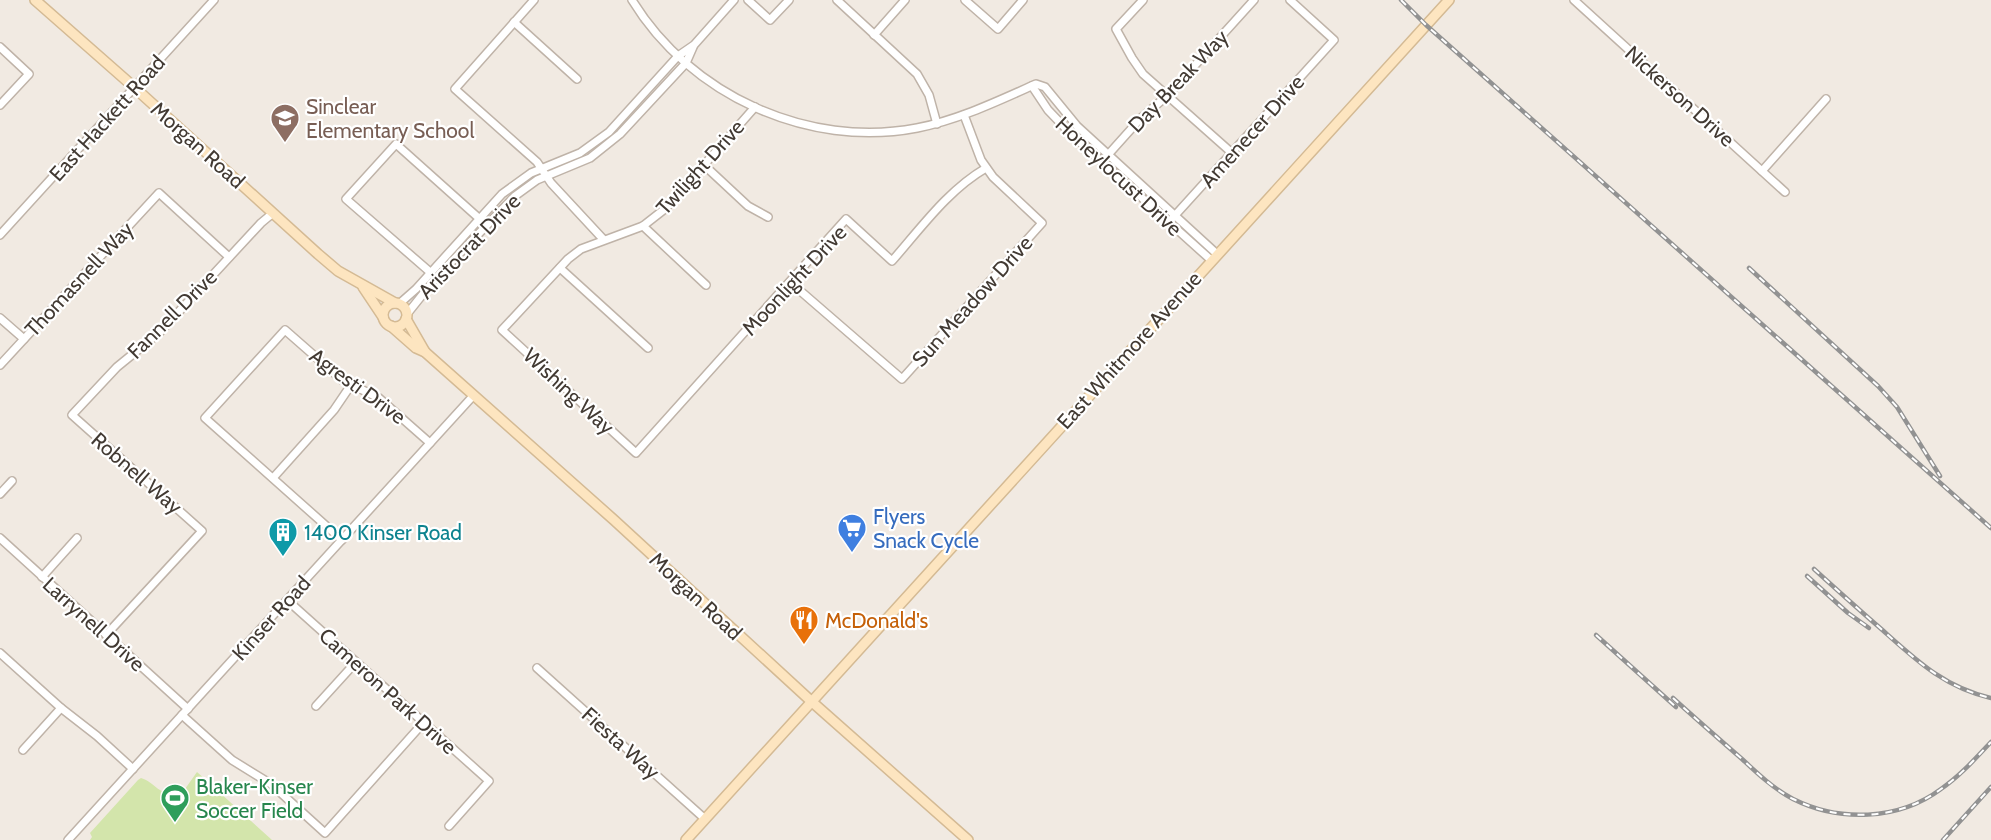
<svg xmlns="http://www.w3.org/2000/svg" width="1991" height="840" viewBox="0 0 1991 840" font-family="Cabin,sans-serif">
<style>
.green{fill:#d3e5ab}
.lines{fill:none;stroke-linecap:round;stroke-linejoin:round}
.street-casing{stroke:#bfb3a8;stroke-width:10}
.secondary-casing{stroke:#d4ba94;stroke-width:12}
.street{stroke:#fff;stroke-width:7}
.secondary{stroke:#fde5c0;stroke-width:9}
.rail-casing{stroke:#929292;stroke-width:4.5}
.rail{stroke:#fff;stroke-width:2;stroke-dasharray:7;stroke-linecap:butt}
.labels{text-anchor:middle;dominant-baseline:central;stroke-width:4.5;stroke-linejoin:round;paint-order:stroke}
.street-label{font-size:21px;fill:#423a33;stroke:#fff}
.education-label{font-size:21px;fill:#785e54;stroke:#fff;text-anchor:start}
.shop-label{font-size:21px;fill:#366cbe;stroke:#fff;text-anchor:start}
.culture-label{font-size:21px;fill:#0d838f;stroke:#fff;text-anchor:start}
.food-label{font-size:21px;fill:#c56008;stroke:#fff;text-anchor:start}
.leisure-label{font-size:21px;fill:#27864d;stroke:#fff;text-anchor:start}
</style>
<rect width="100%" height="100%" fill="#f1eae2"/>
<path class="green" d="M197 772 272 840H90L92 837 90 833 138 780 141 778C156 783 156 793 174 794L185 789Z"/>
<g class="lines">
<g class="street-casing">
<g id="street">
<polyline points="534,0 455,89 537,162 551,183 603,239"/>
<path d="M632 0C690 95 808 149 917 128 958 120 998 101 1036 84L1045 87 1077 126 1217 254"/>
<polyline points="748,0 770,20 789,0"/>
<polyline points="837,0 917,74 929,95 937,124"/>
<polyline points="965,0 998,29 1023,0"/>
<polyline points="1143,0 1116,29 1132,58 1143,74 1232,153"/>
<polyline points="1574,0 1785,192"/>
<polyline points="514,22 577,79"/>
<polyline points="874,35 905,0"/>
<polyline points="0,47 29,74 0,105"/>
<polyline points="1032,86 1048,110 1071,134 1211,260"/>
<path d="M755 107 666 208 643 226 581 249 568 259 502 330 636 453 846 219 892 261C921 228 948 190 986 168"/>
<polyline points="1106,157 1141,118 1168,95 1254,0"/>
<polyline points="704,165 748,206 768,217"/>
<polyline points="1762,171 1826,99"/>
<polyline points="1169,222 1334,40 1290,0"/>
<polyline points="643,226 706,285"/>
<polyline points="0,235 214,0"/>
<polyline points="560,268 648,348"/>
<polyline points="430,272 346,199 396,144 482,221"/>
<polyline points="790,282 902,379 1042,223 993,177 981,160 964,115"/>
<polyline points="399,304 416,289 502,194 531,173 580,153 609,132 678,56 694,45 734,0"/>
<polyline points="407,314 435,279 515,196 537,180 590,158 620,134 686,63 693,47"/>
<polyline points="0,318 24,339"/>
<polyline points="0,365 159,193 229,257"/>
<polyline points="273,478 334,410 351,385"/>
<polyline points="0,494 12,481"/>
<polyline points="0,538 188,709"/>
<polyline points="342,540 205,418 285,330 342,380 379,398 430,443"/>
<polyline points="42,577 77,538"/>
<polyline points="287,600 489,781 449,826"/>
<polyline points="106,635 202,531 72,415 117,367 160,332 261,223 273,213"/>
<polyline points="0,653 61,708 97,736 133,769"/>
<polyline points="537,668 705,819"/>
<polyline points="316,706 356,662"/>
<polyline points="182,715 232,760 271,784 325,833 424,722"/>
<polyline points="23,750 61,708"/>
<polyline points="68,840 473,396"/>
</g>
</g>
<g class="secondary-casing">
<g id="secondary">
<polyline points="35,0 135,88 318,254 338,271 395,303"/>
<polyline points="363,287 383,317"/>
<circle cx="395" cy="315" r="12"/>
<polyline points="406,319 425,352"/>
<polyline points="391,326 416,348 425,352 614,520 811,701 968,840"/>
<polyline points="686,840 1449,0"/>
</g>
</g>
<use href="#street" class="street"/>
<use href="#secondary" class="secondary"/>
<g class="rail-casing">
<g id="rail">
<polyline points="1401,0 1426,25 1991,528"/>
<polyline points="1749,268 1878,386 1897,407 1940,476"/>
<path d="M1814 569C1835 588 1857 608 1879 627 1915 659 1943 687 1991 698"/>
<polyline points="1807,576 1848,613 1869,628"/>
<polyline points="1596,635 1676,707"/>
<path d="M1673 698C1696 719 1719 739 1742 759 1758 774 1774 789 1793 799 1839 822 1898 821 1941 789 1960 776 1975 759 1991 742"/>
<polyline points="1943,840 1991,787"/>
</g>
</g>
<use href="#rail" class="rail"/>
</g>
<defs>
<g id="school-pin" transform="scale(1.5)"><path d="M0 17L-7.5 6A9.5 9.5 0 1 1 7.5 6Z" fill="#8d6e63" stroke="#fff"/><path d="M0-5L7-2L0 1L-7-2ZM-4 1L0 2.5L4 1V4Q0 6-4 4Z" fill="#fff"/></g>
<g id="supermarket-pin" transform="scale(1.5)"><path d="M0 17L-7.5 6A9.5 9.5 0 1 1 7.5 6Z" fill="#3f7fe0" stroke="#fff"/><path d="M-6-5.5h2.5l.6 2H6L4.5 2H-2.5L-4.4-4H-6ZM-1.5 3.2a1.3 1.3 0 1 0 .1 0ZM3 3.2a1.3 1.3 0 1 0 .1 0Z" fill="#fff"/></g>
<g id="building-pin" transform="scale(1.5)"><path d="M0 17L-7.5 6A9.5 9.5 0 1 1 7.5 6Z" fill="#0f9aa8" stroke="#fff"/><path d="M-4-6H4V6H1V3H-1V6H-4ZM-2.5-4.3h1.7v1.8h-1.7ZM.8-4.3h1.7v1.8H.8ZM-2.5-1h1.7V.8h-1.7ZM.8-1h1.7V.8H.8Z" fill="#fff"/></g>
<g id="restaurant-pin" transform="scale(1.5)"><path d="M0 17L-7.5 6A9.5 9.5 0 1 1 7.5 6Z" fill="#e8710a" stroke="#fff"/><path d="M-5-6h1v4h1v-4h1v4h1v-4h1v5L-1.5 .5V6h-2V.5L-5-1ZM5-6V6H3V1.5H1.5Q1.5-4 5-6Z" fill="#fff"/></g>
<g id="stadium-pin" transform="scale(1.5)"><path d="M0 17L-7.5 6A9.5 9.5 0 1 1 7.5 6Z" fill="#2e9e5b" stroke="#fff"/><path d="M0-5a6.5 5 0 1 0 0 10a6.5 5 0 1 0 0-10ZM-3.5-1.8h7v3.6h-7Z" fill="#fff"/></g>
</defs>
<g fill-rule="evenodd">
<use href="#school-pin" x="285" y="118"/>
<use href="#supermarket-pin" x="852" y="528"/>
<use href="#building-pin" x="283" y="532"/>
<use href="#restaurant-pin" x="804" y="620"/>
<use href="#stadium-pin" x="175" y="798"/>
</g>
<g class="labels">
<g class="street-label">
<text transform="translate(1178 81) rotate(-46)">Day Break Way</text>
<text transform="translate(1680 96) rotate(42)">Nickerson Drive</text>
<text transform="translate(107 118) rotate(-48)">East Hackett Road</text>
<text transform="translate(1252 131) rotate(-48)">Amenecer Drive</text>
<text transform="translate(198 145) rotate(42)">Morgan Road</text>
<text transform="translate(700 167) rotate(-48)">Twilight Drive</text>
<text transform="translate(1119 176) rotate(43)">Honeylocust Drive</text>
<text transform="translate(469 246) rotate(-46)">Aristocrat Drive</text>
<text transform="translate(79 279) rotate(-47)">Thomasnell Way</text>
<text transform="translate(794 280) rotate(-47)">Moonlight Drive</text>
<text transform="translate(972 301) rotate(-48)">Sun Meadow Drive</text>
<text transform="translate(172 314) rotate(-45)">Fannell Drive</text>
<text transform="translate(1129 350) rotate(-48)">East Whitmore Avenue</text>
<text transform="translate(358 386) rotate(36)">Agresti Drive</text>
<text transform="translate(569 391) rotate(43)">Wishing Way</text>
<text transform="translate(137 473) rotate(41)">Robnell Way</text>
<text transform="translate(696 596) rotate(43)">Morgan Road</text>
<text transform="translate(271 618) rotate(-48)">Kinser Road</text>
<text transform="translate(94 624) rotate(42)">Larrynell Drive</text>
<text transform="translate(388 691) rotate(42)">Cameron Park Drive</text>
<text transform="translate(621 743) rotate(42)">Fiesta Way</text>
</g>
<g class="education-label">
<text x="306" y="106">Sinclear<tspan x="306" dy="24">Elementary School</tspan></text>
</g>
<g class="shop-label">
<text x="873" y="516">Flyers<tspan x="873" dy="24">Snack Cycle</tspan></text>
</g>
<g class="culture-label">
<text x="304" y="532">1400 Kinser Road</text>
</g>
<g class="food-label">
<text x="825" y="620">McDonald's</text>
</g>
<g class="leisure-label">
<text x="196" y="786">Blaker-Kinser<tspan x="196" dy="24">Soccer Field</tspan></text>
</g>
</g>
</svg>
